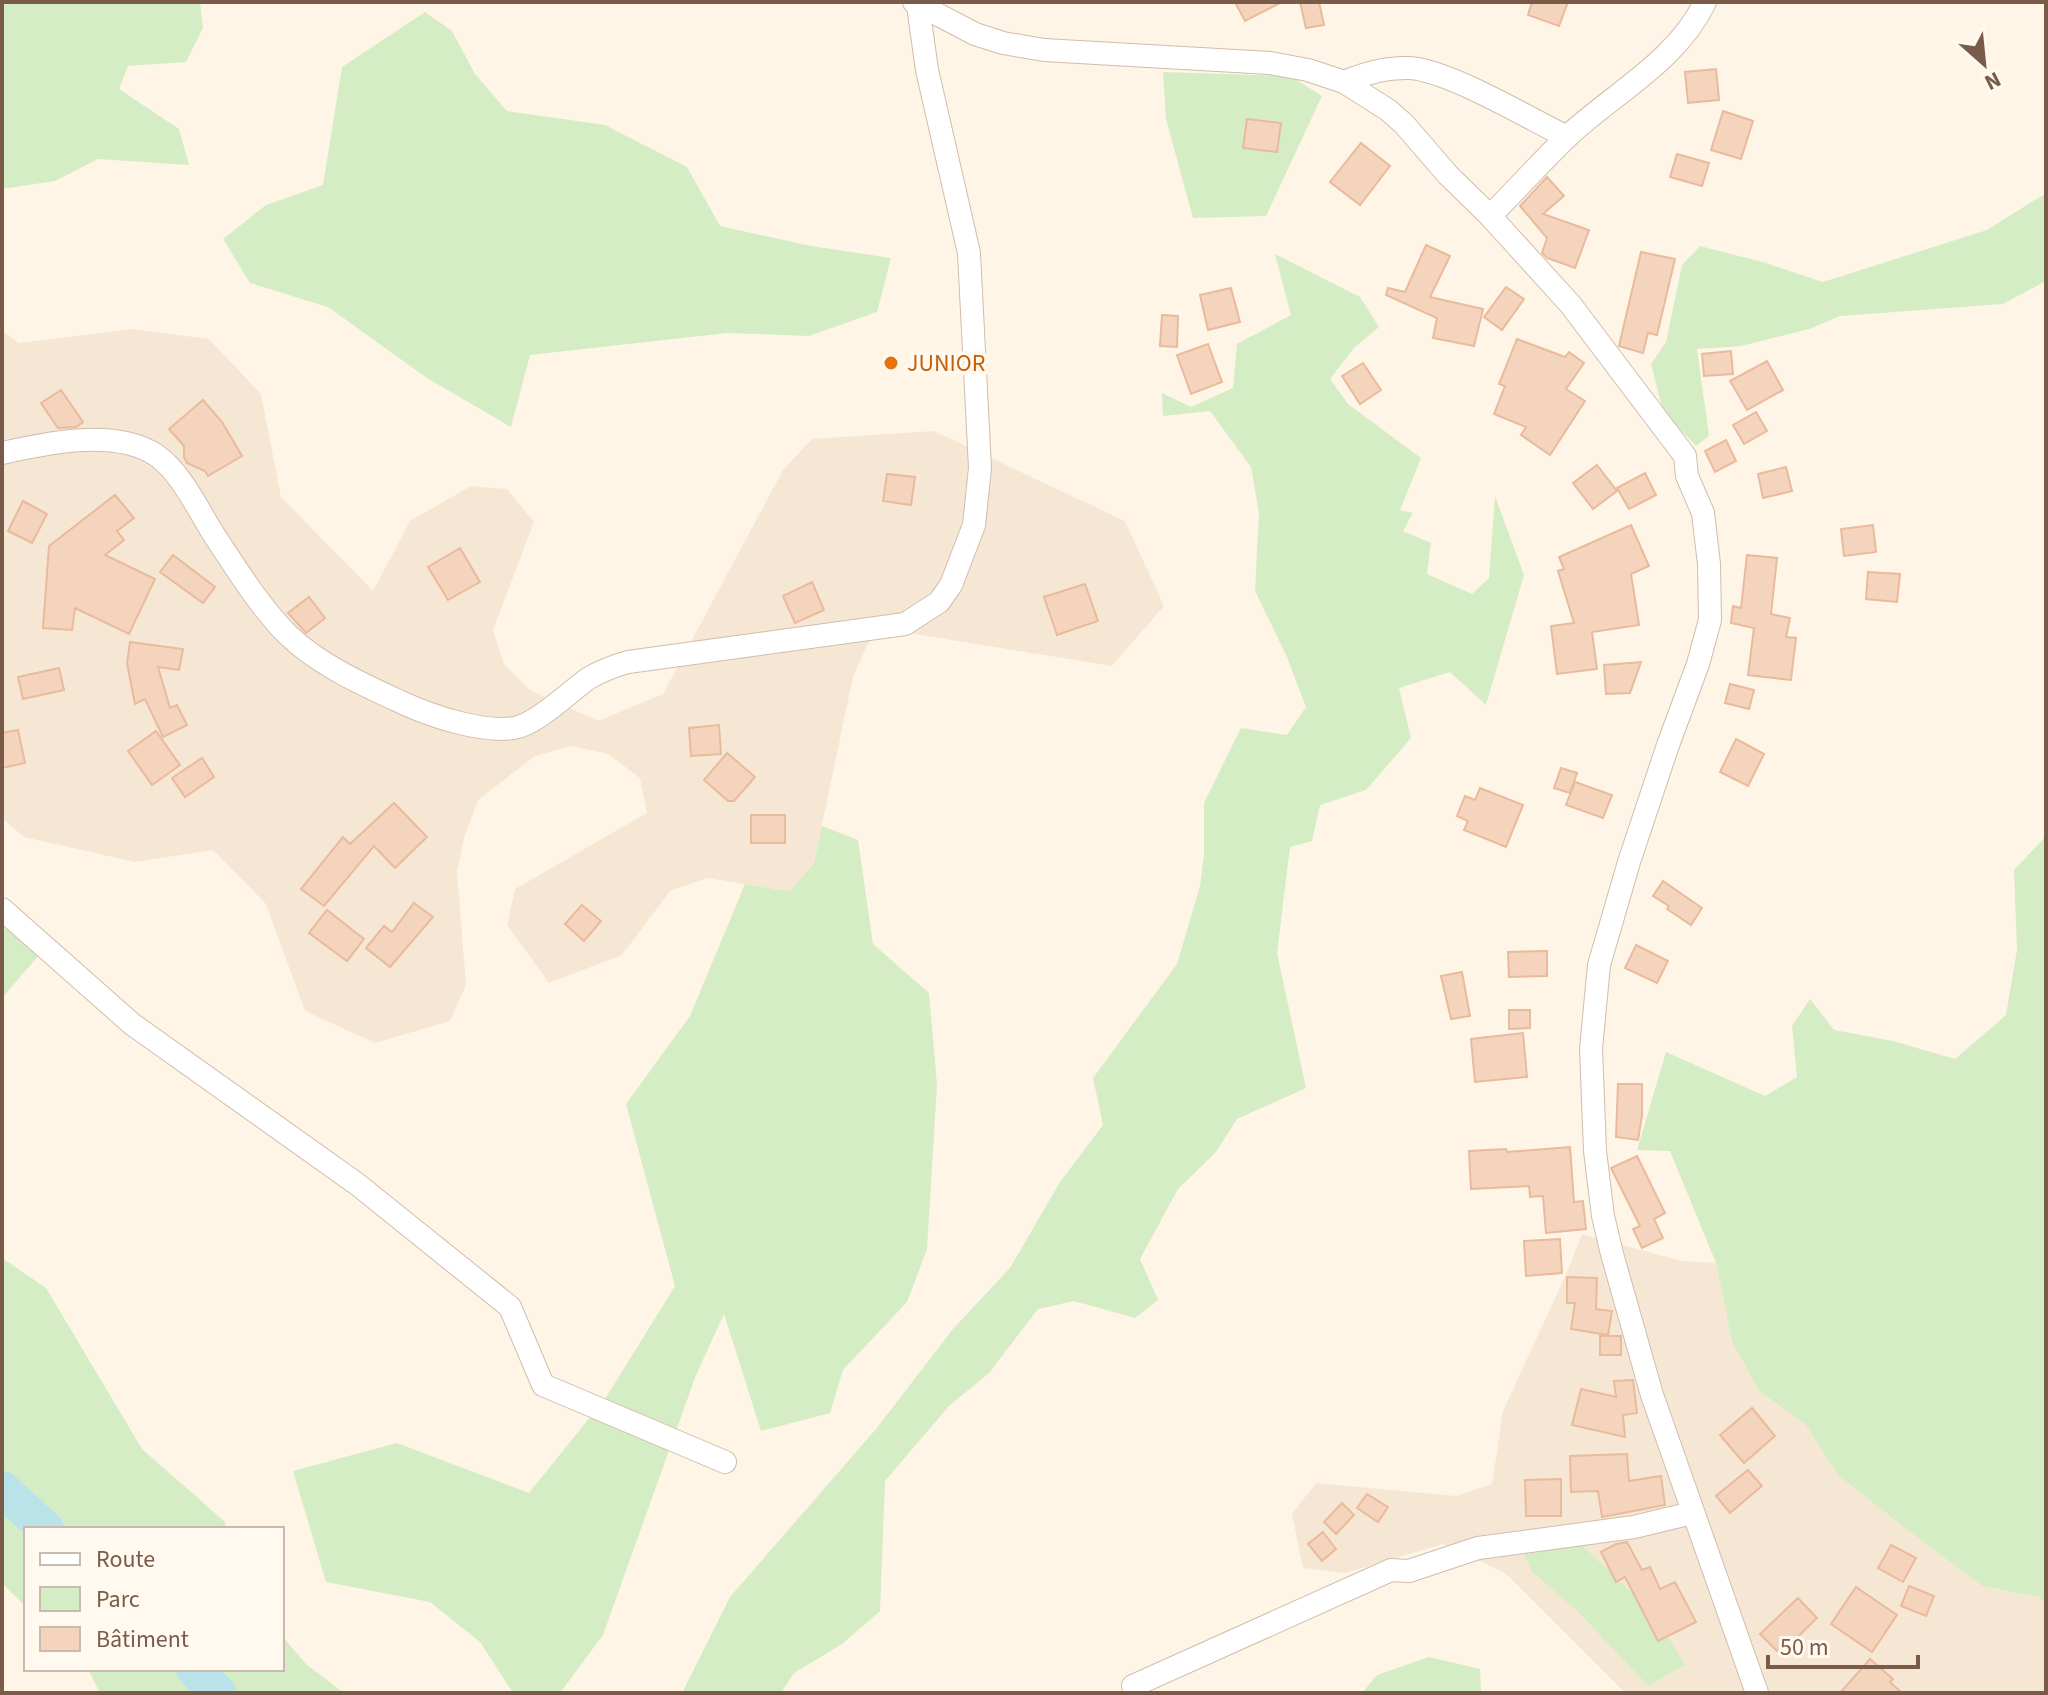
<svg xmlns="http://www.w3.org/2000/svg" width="2048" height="1695" viewBox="0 0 2048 1695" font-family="'Source Sans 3',sans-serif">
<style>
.residential{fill:#f6e7d5;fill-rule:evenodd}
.green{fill:#d5edc4}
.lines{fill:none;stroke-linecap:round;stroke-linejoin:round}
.river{stroke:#bae2e9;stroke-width:36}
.building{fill:#f5d4bd;stroke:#e9ba9c;stroke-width:2}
.street-casing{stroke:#d1bdac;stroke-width:24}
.street{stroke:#fff;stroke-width:22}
.food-dot{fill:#e8710a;stroke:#fff9ef;stroke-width:3}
.labels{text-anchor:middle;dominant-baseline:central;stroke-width:8;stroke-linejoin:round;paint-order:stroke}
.food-label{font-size:24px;fill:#c56008;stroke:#fff9ef;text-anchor:start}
</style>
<rect width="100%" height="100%" fill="#fef5e7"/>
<g class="residential">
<polygon points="132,329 209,339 261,394 281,497 373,591 410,521 471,486 507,489 534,522 493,630 504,664 530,690 598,721 663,694 783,470 812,439 934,431 1125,521 1164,606 1112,666 884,629 868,643 853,677 814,863 790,891 707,878 670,891 622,955 549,983 507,925 515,889 647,813 640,778 608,754 572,746 535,756 478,800 465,835 457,871 466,985 450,1021 375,1043 305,1011 266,904 213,850 135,862 24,837 2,818 2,331 19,343"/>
<path d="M1582 1234 1682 1261 1716 1263 1732 1342 1759 1391 1805 1424 1838 1475 1906 1529 1982 1586 2038 1597 2046 1604V1693H1625L1505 1573 1443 1544 1345 1573 1303 1568 1292 1514 1316 1483 1456 1496 1492 1484 1503 1411 1567 1272ZM1603 1566 1637 1598 1685 1665 1648 1686 1577 1611 1532 1572Z"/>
</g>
<g class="green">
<polygon points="2,2 200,2 203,28 186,62 128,66 119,89 179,129 189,165 98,159 55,181 2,189"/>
<polygon points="425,12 452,31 475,74 507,111 605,125 687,167 720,226 811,246 891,258 877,312 809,336 727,333 530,355 511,427 427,378 328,307 250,283 223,239 266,205 323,185 342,67"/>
<polygon points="1163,72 1290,76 1322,96 1266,216 1193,218 1166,119"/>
<polygon points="2046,193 2046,281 2003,304 1840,316 1809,329 1741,346 1697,349 1709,436 1696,446 1663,411 1651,364 1666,342 1682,265 1700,246 1766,263 1823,282 1987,230"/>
<polygon points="1275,254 1360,297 1379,327 1355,347 1330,379 1348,404 1421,458 1400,510 1413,513 1403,531 1431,543 1427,574 1472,594 1489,578 1495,496 1524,575 1486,705 1450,672 1399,688 1411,738 1366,790 1320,805 1312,841 1290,847 1277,953 1306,1088 1237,1119 1216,1152 1178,1189 1140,1259 1158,1300 1135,1318 1074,1301 1038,1309 989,1373 948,1407 885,1481 880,1611 842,1644 794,1673 781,1693 682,1693 730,1597 876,1429 953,1329 1010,1268 1060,1182 1103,1125 1093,1078 1177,964 1200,886 1204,856 1204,803 1241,728 1287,735 1306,707 1287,657 1255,591 1259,513 1251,467 1210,411 1163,416 1162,393 1191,407 1233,388 1237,344 1291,315"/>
<polygon points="822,826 858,840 873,944 929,993 937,1084 927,1249 907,1302 843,1370 830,1413 761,1431 724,1314 696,1375 603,1635 560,1693 513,1693 480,1642 430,1602 326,1582 293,1471 397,1443 529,1493 607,1396 675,1286 626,1104 690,1016 745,884 790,891 814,863"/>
<polygon points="2046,836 2046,1604 2038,1597 1982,1586 1906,1529 1838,1475 1805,1424 1759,1391 1732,1342 1716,1263 1670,1151 1637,1150 1666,1052 1765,1096 1797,1077 1792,1026 1810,999 1834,1030 1893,1041 1955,1059 2006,1015 2017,950 2014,870"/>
<polygon points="2,927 45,948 2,998"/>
<polygon points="2,1258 46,1288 142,1449 224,1521 227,1529 26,1529 26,1607 2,1583"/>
<polygon points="1564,1528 1637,1598 1664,1630 1685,1665 1648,1686 1577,1611 1532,1572 1519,1545"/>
<polygon points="282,1636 306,1664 344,1693 100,1693 88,1669 282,1669"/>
<polygon points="1429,1657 1480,1669 1481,1693 1362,1693 1377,1675"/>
</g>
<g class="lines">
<g class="river">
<polyline points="2,1489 46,1529"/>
<polyline points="194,1669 218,1693"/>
</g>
</g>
<g class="building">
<polygon points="1235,2 1282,2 1245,21"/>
<polygon points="1300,2 1319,2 1324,25 1306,28"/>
<polygon points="1532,2 1568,2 1559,26 1528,15"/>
<polygon points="1716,69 1719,100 1688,103 1685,72"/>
<polygon points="1723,111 1753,121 1741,159 1711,150"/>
<polygon points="1247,119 1281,123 1277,152 1243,148"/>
<polygon points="1361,143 1390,166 1360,205 1330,182"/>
<polygon points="1677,154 1709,163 1702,186 1670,177"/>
<polygon points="1547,177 1564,196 1543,214 1589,230 1575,268 1547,258 1542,253 1547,238 1520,206"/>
<polygon points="1426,245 1450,256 1430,297 1483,309 1474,346 1433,338 1437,318 1386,295 1388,288 1405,292"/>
<polygon points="1641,252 1675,259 1657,335 1648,333 1643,353 1619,346"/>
<polygon points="1506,287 1524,299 1502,330 1484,317"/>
<polygon points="1231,288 1240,322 1208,330 1200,295"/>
<polygon points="1162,315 1178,316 1177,347 1160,346"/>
<polygon points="1517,339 1565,357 1569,352 1584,363 1566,389 1585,401 1550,455 1521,435 1526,427 1494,414 1505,386 1499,384"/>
<polygon points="1208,344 1222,382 1191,394 1177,355"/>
<polygon points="1731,351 1733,374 1704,376 1702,354"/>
<polygon points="1767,361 1783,390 1747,410 1730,381"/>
<polygon points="1363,363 1381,390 1360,404 1342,376"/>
<polygon points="61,390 83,422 76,427 58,428 41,403"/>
<polygon points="203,400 222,422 242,456 208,476 205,471 187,463 184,457 184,446 169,429"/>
<polygon points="1756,412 1767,431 1744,444 1733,425"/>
<polygon points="1726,440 1736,461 1715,472 1705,451"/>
<polygon points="1597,465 1617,491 1593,509 1573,483"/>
<polygon points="1786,467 1792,491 1763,498 1758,474"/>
<polygon points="1645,473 1656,495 1629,509 1617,488"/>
<polygon points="887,474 915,477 911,505 883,501"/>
<polygon points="115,495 134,518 117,531 124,540 105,555 155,579 129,634 75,608 72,630 43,628 49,546"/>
<polygon points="23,501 47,514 32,543 8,531"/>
<polygon points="1631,525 1649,566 1631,574 1639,625 1592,632 1597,669 1557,674 1551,626 1574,623 1558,571 1564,569 1559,557"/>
<polygon points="1873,525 1876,552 1844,556 1841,529"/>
<polygon points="460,548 480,582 448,600 428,567"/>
<polygon points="173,555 215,587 203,603 160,572"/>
<polygon points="1747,555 1777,558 1771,614 1790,618 1786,637 1796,638 1791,680 1748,675 1754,628 1731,623 1733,606 1741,608"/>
<polygon points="1868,572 1900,574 1897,602 1866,599"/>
<polygon points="812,582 824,610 795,623 783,596"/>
<polygon points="1085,584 1098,621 1057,635 1044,597"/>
<polygon points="309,597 325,618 306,633 288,613"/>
<polygon points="130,642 183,649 179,670 158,667 170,708 177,705 187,725 163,737 145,699 135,704 127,663"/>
<polygon points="1641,662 1630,693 1606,694 1604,665"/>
<polygon points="59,668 64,690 23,699 18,677"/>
<polygon points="1730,684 1754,690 1749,709 1725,703"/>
<polygon points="719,725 721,754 691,756 689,728"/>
<polygon points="18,730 25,763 2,768 2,733"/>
<polygon points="156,731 180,765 152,785 128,751"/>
<polygon points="1736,739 1764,754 1748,786 1720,772"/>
<polygon points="727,753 755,777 734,801 728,801 704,780"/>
<polygon points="202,758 214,777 185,797 172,778"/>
<polygon points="1561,768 1577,773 1570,793 1554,788"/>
<polygon points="1575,782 1612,795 1603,818 1566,805"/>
<polygon points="1480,788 1523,805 1506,847 1464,830 1468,821 1457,816 1465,796 1475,800"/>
<polygon points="394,803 427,837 395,868 374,846 324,906 301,889 343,837 350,844"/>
<rect x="751" y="815" width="34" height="28"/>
<polygon points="1663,881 1702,908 1691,925 1667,909 1669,906 1653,896"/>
<polygon points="414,903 433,917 390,967 366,948 384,926 392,932"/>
<polygon points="582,905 601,921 584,941 565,924"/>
<polygon points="327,910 364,939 347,961 309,933"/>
<polygon points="1636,945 1668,961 1657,983 1625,968"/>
<polygon points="1547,951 1547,976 1509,977 1508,952"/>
<polygon points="1462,972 1470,1016 1451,1019 1441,976"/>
<polygon points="1509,1010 1530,1010 1530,1028 1509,1029"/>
<polygon points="1523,1033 1527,1077 1475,1082 1471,1039"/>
<polygon points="1618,1084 1642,1084 1642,1116 1638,1140 1616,1137"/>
<polygon points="1570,1147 1574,1202 1583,1201 1586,1229 1546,1233 1543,1196 1530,1197 1529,1186 1471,1189 1469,1151 1506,1149 1507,1152"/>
<polygon points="1637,1156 1665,1213 1654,1219 1663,1238 1642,1248 1633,1229 1640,1226 1611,1168"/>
<polygon points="1560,1239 1562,1273 1526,1276 1524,1241"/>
<polygon points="1567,1277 1597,1278 1596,1309 1612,1311 1608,1335 1571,1329 1575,1303 1567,1303"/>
<rect x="1600" y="1336" width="21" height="19"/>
<polygon points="1633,1380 1637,1413 1623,1415 1625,1437 1572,1425 1581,1389 1616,1397 1614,1381"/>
<polygon points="1752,1408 1775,1436 1744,1463 1720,1435"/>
<polygon points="1627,1454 1629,1481 1661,1476 1665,1505 1602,1517 1598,1491 1571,1492 1570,1456"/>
<polygon points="1748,1470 1762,1486 1730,1513 1716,1496"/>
<polygon points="1561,1479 1561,1516 1526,1516 1525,1480"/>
<polygon points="1367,1494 1388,1507 1378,1522 1357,1508"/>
<polygon points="1342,1503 1354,1515 1336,1534 1324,1522"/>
<polygon points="1323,1532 1336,1549 1322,1561 1308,1544"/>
<polygon points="1627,1542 1642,1570 1650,1567 1660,1589 1675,1582 1696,1622 1658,1641 1625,1577 1616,1582 1601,1552 1616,1544"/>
<polygon points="1891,1545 1916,1558 1903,1582 1878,1568"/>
<polygon points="1909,1586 1934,1596 1926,1616 1901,1606"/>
<polygon points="1856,1587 1897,1615 1872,1652 1831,1624"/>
<polygon points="1798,1598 1817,1618 1780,1654 1760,1634"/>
<polygon points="1870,1659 1893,1679 1890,1682 1902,1693 1840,1693"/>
</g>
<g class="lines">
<g class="street-casing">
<g id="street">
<polyline points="914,2 975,34 1003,43 1044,50 1270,63 1308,70 1344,82 1388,110 1404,124 1448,175 1490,216 1570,304 1685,456 1687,476 1703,513 1709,564 1710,620 1698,664 1668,745 1629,862 1599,965 1591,1049 1595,1151 1603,1216 1612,1254 1652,1395 1757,1693"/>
<path d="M1344 82C1365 73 1386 67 1410 68 1450 71 1528 118 1567 137"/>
<path d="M1490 216C1516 190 1541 162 1568 136 1613 94 1678 60 1705 2"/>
<path d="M2 453C47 443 115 428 156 455 182 473 199 512 216 538 238 571 260 607 288 635 319 665 364 685 403 703 431 716 482 733 514 728 537 724 569 692 589 678 601 671 614 666 628 662L905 624 939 602 951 585 974 525 980 468 969 253 927 70 918 6"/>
<polyline points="2,909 132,1024 357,1184 510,1307 543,1385 725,1462"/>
<polyline points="1133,1686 1391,1570 1409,1571 1478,1548 1634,1527 1692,1513"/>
</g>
</g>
<use href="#street" class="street"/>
</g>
<circle class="food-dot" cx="891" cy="363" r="8"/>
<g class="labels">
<g class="food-label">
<text x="907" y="363">JUNIOR</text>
</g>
</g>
<rect width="2048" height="1695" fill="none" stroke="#7a5b49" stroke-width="8"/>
<rect x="24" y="1527" width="260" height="144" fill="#fff9ef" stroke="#cabaad" stroke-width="2"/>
<rect x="40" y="1553" width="40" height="12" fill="#ffffff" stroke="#cabaad" stroke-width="2"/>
<text x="96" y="1567" font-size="24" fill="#7a5b49">Route</text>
<rect x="40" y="1587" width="40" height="24" fill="#d5edc4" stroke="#cabaad" stroke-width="2"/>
<text x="96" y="1607" font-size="24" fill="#7a5b49">Parc</text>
<rect x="40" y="1627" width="40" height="24" fill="#f5d4bd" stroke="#cabaad" stroke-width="2"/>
<text x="96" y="1647" font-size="24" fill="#7a5b49">Bâtiment</text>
<g transform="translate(1984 64) rotate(153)" stroke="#fff9ef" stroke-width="6" paint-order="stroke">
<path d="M0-6L14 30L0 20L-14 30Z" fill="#7a5b49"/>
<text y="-12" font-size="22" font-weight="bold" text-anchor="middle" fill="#7a5b49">N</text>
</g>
<path d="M1768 1655v12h150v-12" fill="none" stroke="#7a5b49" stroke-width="4"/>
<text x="1780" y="1655" font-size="24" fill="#7a5b49" stroke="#fff9ef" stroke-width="6" paint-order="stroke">50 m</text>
</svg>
